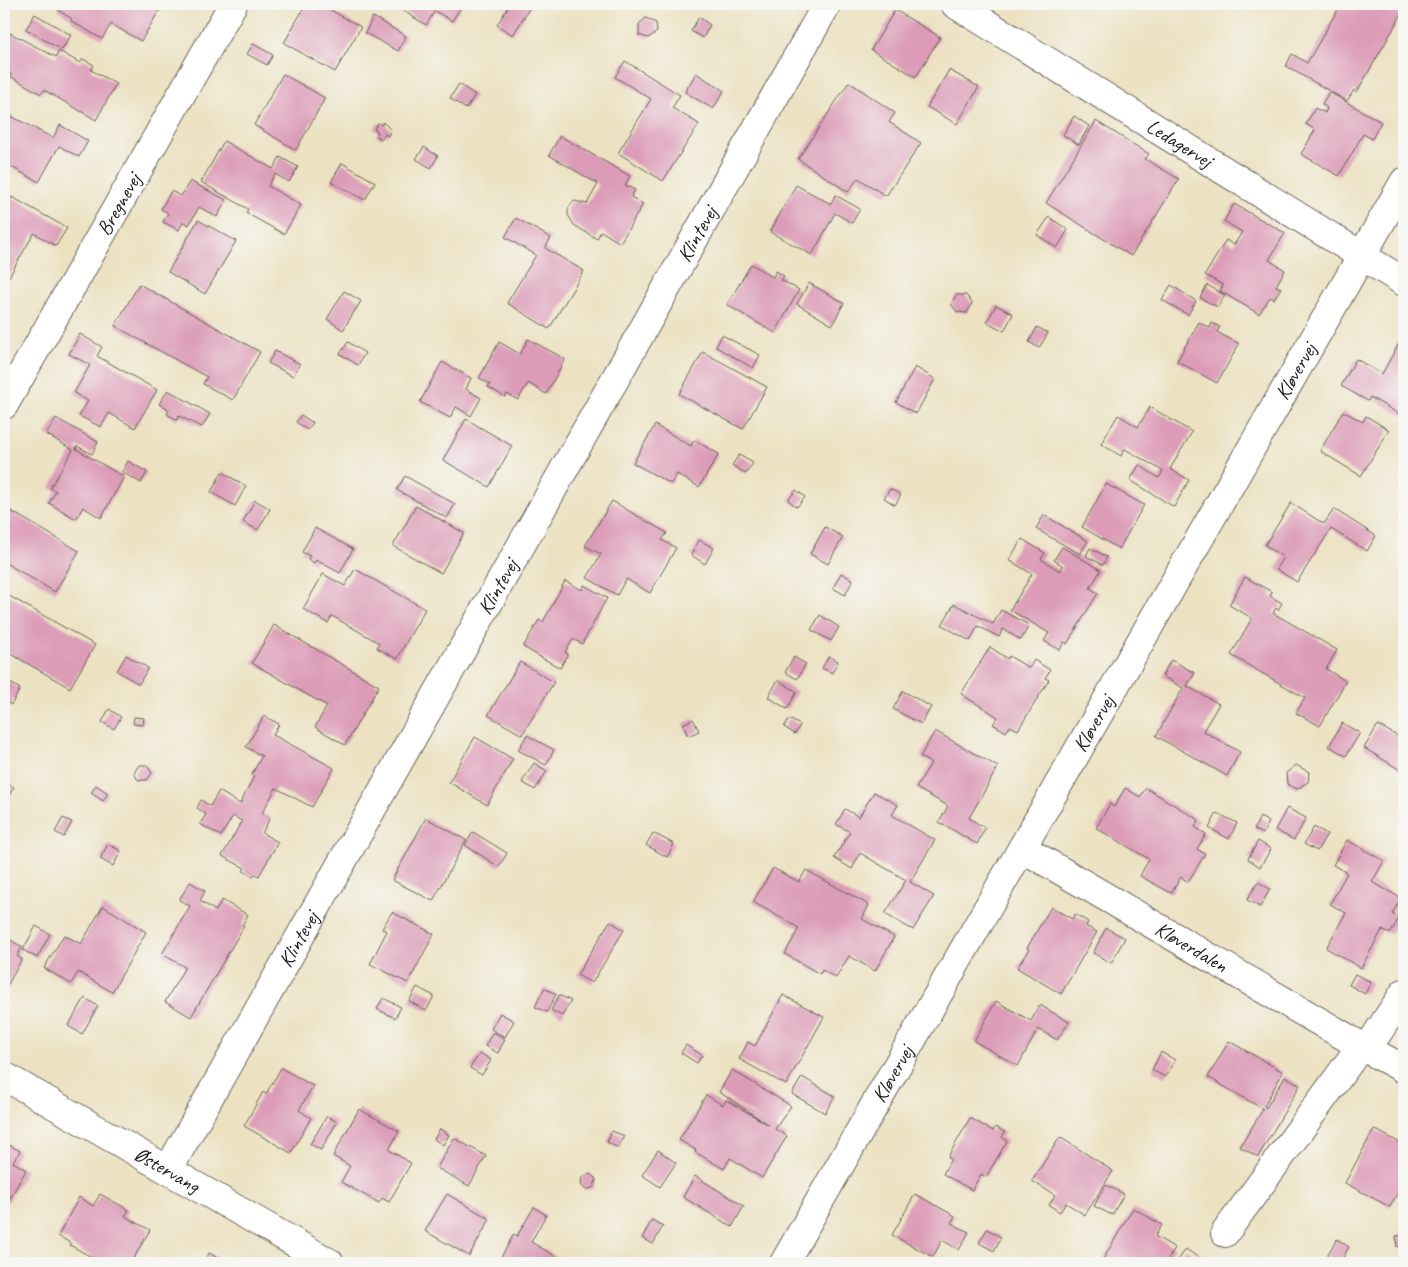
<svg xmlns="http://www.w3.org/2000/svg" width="1408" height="1267" viewBox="0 0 1408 1267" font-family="Caveat,sans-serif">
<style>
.building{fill:#dc9cb7}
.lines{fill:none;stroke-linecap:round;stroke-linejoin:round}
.minor-casing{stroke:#656156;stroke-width:30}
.minor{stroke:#fff;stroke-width:28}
.labels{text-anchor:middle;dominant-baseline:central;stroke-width:4;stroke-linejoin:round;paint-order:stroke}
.street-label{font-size:21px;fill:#1c1c1c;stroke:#f6f6f2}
</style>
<rect width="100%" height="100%" fill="#f6f6f2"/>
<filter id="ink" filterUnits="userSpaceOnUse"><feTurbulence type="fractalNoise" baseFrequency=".02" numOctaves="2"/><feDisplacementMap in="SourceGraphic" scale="10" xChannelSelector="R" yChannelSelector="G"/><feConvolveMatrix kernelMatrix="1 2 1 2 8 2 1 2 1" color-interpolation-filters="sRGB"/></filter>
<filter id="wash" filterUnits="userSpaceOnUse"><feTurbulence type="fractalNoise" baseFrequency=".0096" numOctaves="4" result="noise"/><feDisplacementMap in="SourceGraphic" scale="20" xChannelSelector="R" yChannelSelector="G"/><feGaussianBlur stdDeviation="1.12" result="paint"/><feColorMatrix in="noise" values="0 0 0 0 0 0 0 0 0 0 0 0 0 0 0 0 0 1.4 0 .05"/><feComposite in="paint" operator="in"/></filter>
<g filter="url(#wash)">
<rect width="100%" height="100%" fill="#ece2c2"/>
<g id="blocks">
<g class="building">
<polygon points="62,4 158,4 162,6 141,41 111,24 102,39 71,21 72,19 58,10"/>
<polygon points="306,4 320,4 361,27 335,72 284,43"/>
<polygon points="406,4 463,4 452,21 435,11 426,25 402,10"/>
<polygon points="510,4 532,4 513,35 497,25"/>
<polygon points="1341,4 1404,4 1404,10 1357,92 1354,90 1347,101 1286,66 1292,54 1307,63"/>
<polygon points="895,10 940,37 916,77 871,50"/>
<polygon points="35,14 71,35 62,50 26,29"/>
<polygon points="373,17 406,36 398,51 365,33"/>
<polygon points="699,17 710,25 703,38 691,31"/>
<polygon points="646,18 656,23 657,32 648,38 639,35 639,24"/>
<polygon points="10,33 56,57 59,51 80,63 83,59 94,65 91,70 116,84 96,120 44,90 41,94 10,76 11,74 4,70 4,44"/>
<polygon points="253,44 273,55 267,65 247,54"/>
<polygon points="625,61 680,95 672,108 699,124 663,181 618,153 651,99 615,77"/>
<polygon points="949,70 979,87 957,124 927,107"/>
<polygon points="696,73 724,91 713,109 685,92"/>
<polygon points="283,74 325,98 296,150 254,125"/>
<polygon points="849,82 895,113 889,122 921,143 886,196 858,178 848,192 798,159"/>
<polygon points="459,84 475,95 466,109 450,98"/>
<polygon points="1329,92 1381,122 1372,139 1363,134 1339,176 1301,154 1315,130 1306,124 1315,108 1325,113 1327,108 1322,104"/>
<polygon points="9,115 53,138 60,125 88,141 79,157 59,146 39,182 4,163 4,126"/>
<polygon points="1074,116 1089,126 1079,145 1063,135"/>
<polygon points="1096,121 1149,154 1145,159 1179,179 1131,256 1046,203"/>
<polygon points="383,122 391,130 388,136 385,134 382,139 376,136 378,132 374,129 378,123 382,125"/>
<polygon points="560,136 630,176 625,185 635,190 631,197 643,204 620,243 601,231 597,239 574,225 568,215 568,209 571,204 575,201 587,204 598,184 549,155"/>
<polygon points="224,141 273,169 280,157 298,167 289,182 275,174 268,186 301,205 284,234 246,213 248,209 201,182"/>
<polygon points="424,147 438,156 431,168 416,159"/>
<polygon points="342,163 375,182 365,200 331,182"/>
<polygon points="190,181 226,200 217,217 199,207 189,225 183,222 179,230 163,222 168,213 161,209 171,191 181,196"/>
<polygon points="796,185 831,204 835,195 860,209 852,223 835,213 812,255 770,232"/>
<polygon points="12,197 67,228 56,246 34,233 9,277 4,274 4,210"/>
<polygon points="1234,204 1285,233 1269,260 1285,270 1276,286 1281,288 1274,299 1270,297 1259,314 1220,291 1223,285 1205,275 1226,240 1234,245 1242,232 1224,221"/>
<polygon points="1049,217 1068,230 1057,248 1037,235"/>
<polygon points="516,218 551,238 545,248 584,271 549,329 507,303 536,255 505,237"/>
<polygon points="198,220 236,241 205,294 168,272"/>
<polygon points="751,264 773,277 776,271 784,276 781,280 799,290 775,333 727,305"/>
<polygon points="809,283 844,303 832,325 797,304"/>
<polygon points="139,284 260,352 233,400 203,384 207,377 115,326"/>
<polygon points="1171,285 1196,301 1188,315 1162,300"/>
<polygon points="1207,285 1225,295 1218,307 1200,298"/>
<polygon points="344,291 361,301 343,330 327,319"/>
<polygon points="956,295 966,295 972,303 967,313 957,312 951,304"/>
<polygon points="996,305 1013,314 1004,331 987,322"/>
<polygon points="1199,322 1210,328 1212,323 1220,327 1217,332 1239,344 1217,383 1177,361"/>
<polygon points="1037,327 1048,333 1039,348 1029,342"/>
<polygon points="80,334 102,347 97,356 157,390 135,428 109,413 101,427 79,416 88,401 74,393 90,365 69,354"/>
<polygon points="1404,334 1404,417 1370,397 1368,401 1341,386 1356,359 1382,374"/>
<polygon points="722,335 760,355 753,368 716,347"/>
<polygon points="528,339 565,359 546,394 528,383 518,400 507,394 505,397 488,387 490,384 479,378 499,342 520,354"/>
<polygon points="348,342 365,353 358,365 340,354"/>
<polygon points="275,351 300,364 293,376 268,363"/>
<polygon points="703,352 767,387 743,429 679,394"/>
<polygon points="442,362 471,378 466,389 481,398 471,416 456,407 450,418 420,402"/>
<polygon points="915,367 935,379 916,414 896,402"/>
<polygon points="168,390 210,414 202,427 179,416 177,420 167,414 169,410 159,404"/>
<polygon points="1150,407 1192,432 1170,469 1189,480 1174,507 1130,480 1139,465 1159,478 1163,471 1125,449 1121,456 1101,444 1118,415 1138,427"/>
<polygon points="1343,411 1363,422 1366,416 1389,430 1361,476 1320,451"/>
<polygon points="301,415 313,423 307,430 296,422"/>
<polygon points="56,418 98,442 92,454 77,446 76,449 124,477 101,518 83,507 76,519 49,503 56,491 50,488 73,450 46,434"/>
<polygon points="466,419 512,446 489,487 443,460"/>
<polygon points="655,425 691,446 694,440 719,454 699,487 677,474 671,484 633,463"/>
<polygon points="739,455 753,463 746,474 732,465"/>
<polygon points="128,461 147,472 141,483 122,472"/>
<polygon points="222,472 246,486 235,506 211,492"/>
<polygon points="405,476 455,504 447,518 397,490"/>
<polygon points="1106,484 1144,505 1119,549 1082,527"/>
<polygon points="890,489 901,495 895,505 884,498"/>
<polygon points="796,490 805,497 797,507 788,500"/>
<polygon points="255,500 270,509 258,530 243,522"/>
<polygon points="612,501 667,533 662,540 676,548 650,593 626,579 617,595 587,578 601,554 585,546"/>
<polygon points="1291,503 1324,524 1334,509 1376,536 1367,551 1331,529 1297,582 1276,569 1283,557 1265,545"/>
<polygon points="416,506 464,533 441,573 393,546"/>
<polygon points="4,507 79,551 55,592 4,562"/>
<polygon points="1044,515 1088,541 1080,554 1036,529"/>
<polygon points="825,527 843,537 828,564 810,554"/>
<polygon points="315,528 353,549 340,573 316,560 314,563 308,559 310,556 302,552"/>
<polygon points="1022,539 1045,553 1041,559 1060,571 1063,566 1054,560 1062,547 1101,570 1090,588 1098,593 1067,644 1064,642 1060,650 1044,641 1049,633 1010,610 1032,574 1009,560"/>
<polygon points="699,540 714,548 705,564 691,555"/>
<polygon points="1090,548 1107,557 1103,565 1086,556"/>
<polygon points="355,569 425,609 397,659 377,648 379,643 332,616 328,623 303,609 323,574 345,586"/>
<polygon points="841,573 853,580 845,595 833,588"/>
<polygon points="1245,577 1272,592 1270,596 1282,603 1278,610 1276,608 1273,613 1337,650 1326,669 1346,681 1320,726 1296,713 1305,698 1231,655 1252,618 1229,605"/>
<polygon points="565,581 582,590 584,585 607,598 582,644 573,639 565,652 568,654 560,668 523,647 539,620 543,622"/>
<polygon points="4,593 95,645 70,688 4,650"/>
<polygon points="954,604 993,624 1001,610 1029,625 1021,640 1003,629 999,637 978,626 970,641 942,625"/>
<polygon points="820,615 839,627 831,641 811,630"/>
<polygon points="274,625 379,686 345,745 315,727 327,706 252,663"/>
<polygon points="990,647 1008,659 1009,656 1029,668 1034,660 1050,670 1045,678 1049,680 1018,730 1010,726 1006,732 993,724 998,717 961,694"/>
<polygon points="126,655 148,668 139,684 117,671"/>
<polygon points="829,656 838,661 832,673 822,668"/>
<polygon points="794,657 806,664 797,679 785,672"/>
<polygon points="1171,660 1195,673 1187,686 1219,704 1203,731 1240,752 1227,776 1156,736 1183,688 1162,676"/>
<polygon points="520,662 554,682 522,735 488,715"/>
<polygon points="4,679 20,689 11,705 4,700"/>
<polygon points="778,680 797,692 787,709 768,697"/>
<polygon points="903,691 931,707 921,724 893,709"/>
<polygon points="109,709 121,717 114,729 102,722"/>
<polygon points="264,716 279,724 273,735 334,768 312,807 276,788 262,813 270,818 262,833 278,842 259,876 255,874 253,877 243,871 245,868 222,856 242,821 233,816 221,836 200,824 206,814 197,808 201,800 210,806 219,791 240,804 254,776 252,774 262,756 246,747"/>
<polygon points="134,717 144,718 143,725 133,724"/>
<polygon points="693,719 699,731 688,736 683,724"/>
<polygon points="789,719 800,725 795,734 784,727"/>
<polygon points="1342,723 1360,733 1346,756 1329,746"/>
<polygon points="1378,725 1404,740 1404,772 1364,748"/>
<polygon points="935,731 998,767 969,818 985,828 977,844 939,822 948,806 916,788 931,763 920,757"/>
<polygon points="527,735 554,750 546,765 518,750"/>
<polygon points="475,737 513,759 487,805 449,782"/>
<polygon points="534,763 547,771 535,790 522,782"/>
<polygon points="139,765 147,765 152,773 147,780 138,780 134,773"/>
<polygon points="1296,765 1309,772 1308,782 1297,789 1287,784 1286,773"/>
<polygon points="4,782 14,787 5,802 4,801"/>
<polygon points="96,785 108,793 103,801 91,793"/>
<polygon points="1125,788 1140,797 1146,788 1199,820 1195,827 1206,834 1197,849 1205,854 1188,882 1181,877 1171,893 1140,876 1149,859 1096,828 1110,804 1114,807"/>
<polygon points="874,792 898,805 892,815 935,840 910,882 934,896 913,930 885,914 906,880 860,853 852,869 834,858 850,832 836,824 845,809 859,817"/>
<polygon points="1287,808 1306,818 1294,840 1275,830"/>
<polygon points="1217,813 1237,823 1229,839 1209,828"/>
<polygon points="1260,817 1269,822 1263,834 1254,829"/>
<polygon points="63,818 72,822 64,837 55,832"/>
<polygon points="426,818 466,840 433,901 392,880"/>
<polygon points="1314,827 1327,834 1317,851 1304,844"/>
<polygon points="473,832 507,853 499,867 465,845"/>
<polygon points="653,833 674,844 667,857 646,845"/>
<polygon points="1347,840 1384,861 1372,882 1401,898 1392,914 1399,918 1390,934 1382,930 1361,968 1326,948 1346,913 1330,904 1347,873 1333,865"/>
<polygon points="1258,841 1271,849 1260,867 1248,859"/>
<polygon points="108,844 121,851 113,866 100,859"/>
<polygon points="773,868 799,882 806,870 869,905 862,919 894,937 875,971 849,956 836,978 822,970 820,974 785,954 799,928 753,902"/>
<polygon points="190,882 205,891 200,901 216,911 222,900 248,915 242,925 244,926 191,1017 165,1002 185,967 162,954 190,906 179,900"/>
<polygon points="1258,882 1270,889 1260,907 1247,900"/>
<polygon points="103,906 146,932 112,992 78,972 71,984 44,968 64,935 81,944"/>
<polygon points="1051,907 1072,919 1075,914 1088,922 1086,926 1097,932 1061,994 1017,968 1029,949 1027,948"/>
<polygon points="392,912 434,934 408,983 370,964 387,931 382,929"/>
<polygon points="610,921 624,930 592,983 577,975"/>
<polygon points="36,926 50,934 37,958 23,950"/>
<polygon points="1106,928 1125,938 1111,963 1093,953"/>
<polygon points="4,936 22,947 17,956 22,959 7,986 4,985"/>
<polygon points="1355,974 1371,982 1365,994 1349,985"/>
<polygon points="417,987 434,996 426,1011 409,1001"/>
<polygon points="544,988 556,994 547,1012 535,1007"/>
<polygon points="559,995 571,1001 562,1016 551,1010"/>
<polygon points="783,995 824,1017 786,1085 739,1059 748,1042 755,1046"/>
<polygon points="85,998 98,1006 82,1034 68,1026"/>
<polygon points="383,998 401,1007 395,1018 377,1009"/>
<polygon points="996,1001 1031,1021 1040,1005 1069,1022 1057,1040 1038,1029 1018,1066 974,1041"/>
<polygon points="500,1013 514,1021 505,1037 491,1029"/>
<polygon points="493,1032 505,1039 498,1053 485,1046"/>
<polygon points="1229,1041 1283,1072 1264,1106 1266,1108 1285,1076 1300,1085 1258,1157 1240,1147 1263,1109 1208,1077"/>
<polygon points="686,1045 702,1055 697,1063 681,1053"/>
<polygon points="1161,1052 1175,1060 1165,1077 1152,1070"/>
<polygon points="480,1053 491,1060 482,1075 470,1068"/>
<polygon points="281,1068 313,1086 299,1110 311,1118 291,1153 244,1126 263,1092 266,1094"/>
<polygon points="732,1070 791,1106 775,1129 787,1136 762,1178 730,1158 724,1169 695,1152 696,1150 679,1140 706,1095 723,1105 726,1100 769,1125 719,1092"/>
<polygon points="802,1077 835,1096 825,1113 792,1094"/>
<polygon points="359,1109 399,1131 389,1150 411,1163 389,1202 382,1198 379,1203 341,1182 350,1166 333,1156"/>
<polygon points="327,1116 337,1122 321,1150 310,1144"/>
<polygon points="970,1118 993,1131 995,1127 1005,1132 1002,1137 1007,1141 986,1177 981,1174 972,1190 943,1174 951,1159 948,1157"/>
<polygon points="440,1129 449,1135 443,1145 434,1139"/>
<polygon points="1374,1129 1404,1145 1404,1181 1390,1207 1345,1183"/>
<polygon points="612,1131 624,1136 618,1148 607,1142"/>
<polygon points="1060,1137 1113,1171 1085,1215 1066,1203 1060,1212 1049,1205 1055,1195 1032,1181"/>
<polygon points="454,1138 486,1156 469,1186 437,1168"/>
<polygon points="4,1142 20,1151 13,1162 26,1170 8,1202 4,1199"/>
<polygon points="658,1150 676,1163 660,1187 642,1175"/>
<polygon points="590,1174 596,1179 594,1187 586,1190 581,1185 582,1177"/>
<polygon points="695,1176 744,1206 732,1227 683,1197"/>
<polygon points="1106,1185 1124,1194 1112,1215 1094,1206"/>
<polygon points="100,1194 129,1210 125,1216 150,1230 131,1263 102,1263 70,1245 71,1243 58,1236 79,1197 93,1206"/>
<polygon points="447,1194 490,1219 469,1256 425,1231"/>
<polygon points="915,1194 955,1216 951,1223 969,1232 959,1250 942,1240 933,1257 892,1235"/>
<polygon points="534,1207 546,1215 531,1242 567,1263 498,1263 514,1234 517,1236"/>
<polygon points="1133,1208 1162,1225 1155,1236 1175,1248 1166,1263 1101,1263"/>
<polygon points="652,1220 663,1226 653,1244 642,1238"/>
<polygon points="987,1229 1001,1237 994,1251 979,1243"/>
<polygon points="1404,1235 1404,1246 1397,1247 1396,1236"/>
<polygon points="1337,1239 1349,1247 1340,1263 1336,1263 1326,1257"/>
<polygon points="1186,1249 1206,1263 1176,1263"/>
<polygon points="209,1253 227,1263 204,1263"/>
</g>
</g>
</g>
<g filter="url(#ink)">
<use href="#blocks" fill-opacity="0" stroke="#656156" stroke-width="1"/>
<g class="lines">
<g class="minor-casing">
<g id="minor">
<path id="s1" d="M955 4 1404 282"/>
<path id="s2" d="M4 405 233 4"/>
<path id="s3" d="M1022 848 1361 1046 1404 1069"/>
<polyline points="1367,1049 1404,993"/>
<path id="s4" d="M4 1076 330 1263"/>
<path id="s5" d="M168 1170 827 4"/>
<polyline points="1225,1233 1361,1046"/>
<path id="s6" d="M784 1263 1404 182"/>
</g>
</g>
<use href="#minor" class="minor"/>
</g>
</g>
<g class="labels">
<g class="street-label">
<text stroke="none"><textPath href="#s1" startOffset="264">Ledagervej</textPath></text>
<text stroke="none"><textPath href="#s2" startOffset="231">Bregnevej</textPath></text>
<text stroke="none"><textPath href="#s5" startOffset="1075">Klintevej</textPath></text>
<text stroke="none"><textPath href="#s6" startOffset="1028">Kløvervej</textPath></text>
<text stroke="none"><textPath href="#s5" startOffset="670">Klintevej</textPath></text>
<text stroke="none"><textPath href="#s6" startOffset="622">Kløvervej</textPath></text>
<text stroke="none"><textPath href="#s5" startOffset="265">Klintevej</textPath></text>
<text stroke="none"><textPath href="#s3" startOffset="196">Kløverdalen</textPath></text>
<text stroke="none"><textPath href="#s6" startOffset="218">Kløvervej</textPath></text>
<text stroke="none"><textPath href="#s4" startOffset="188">Østervang</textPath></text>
</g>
</g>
<rect width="1408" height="1267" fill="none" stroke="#f6f6f2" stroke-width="20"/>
</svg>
